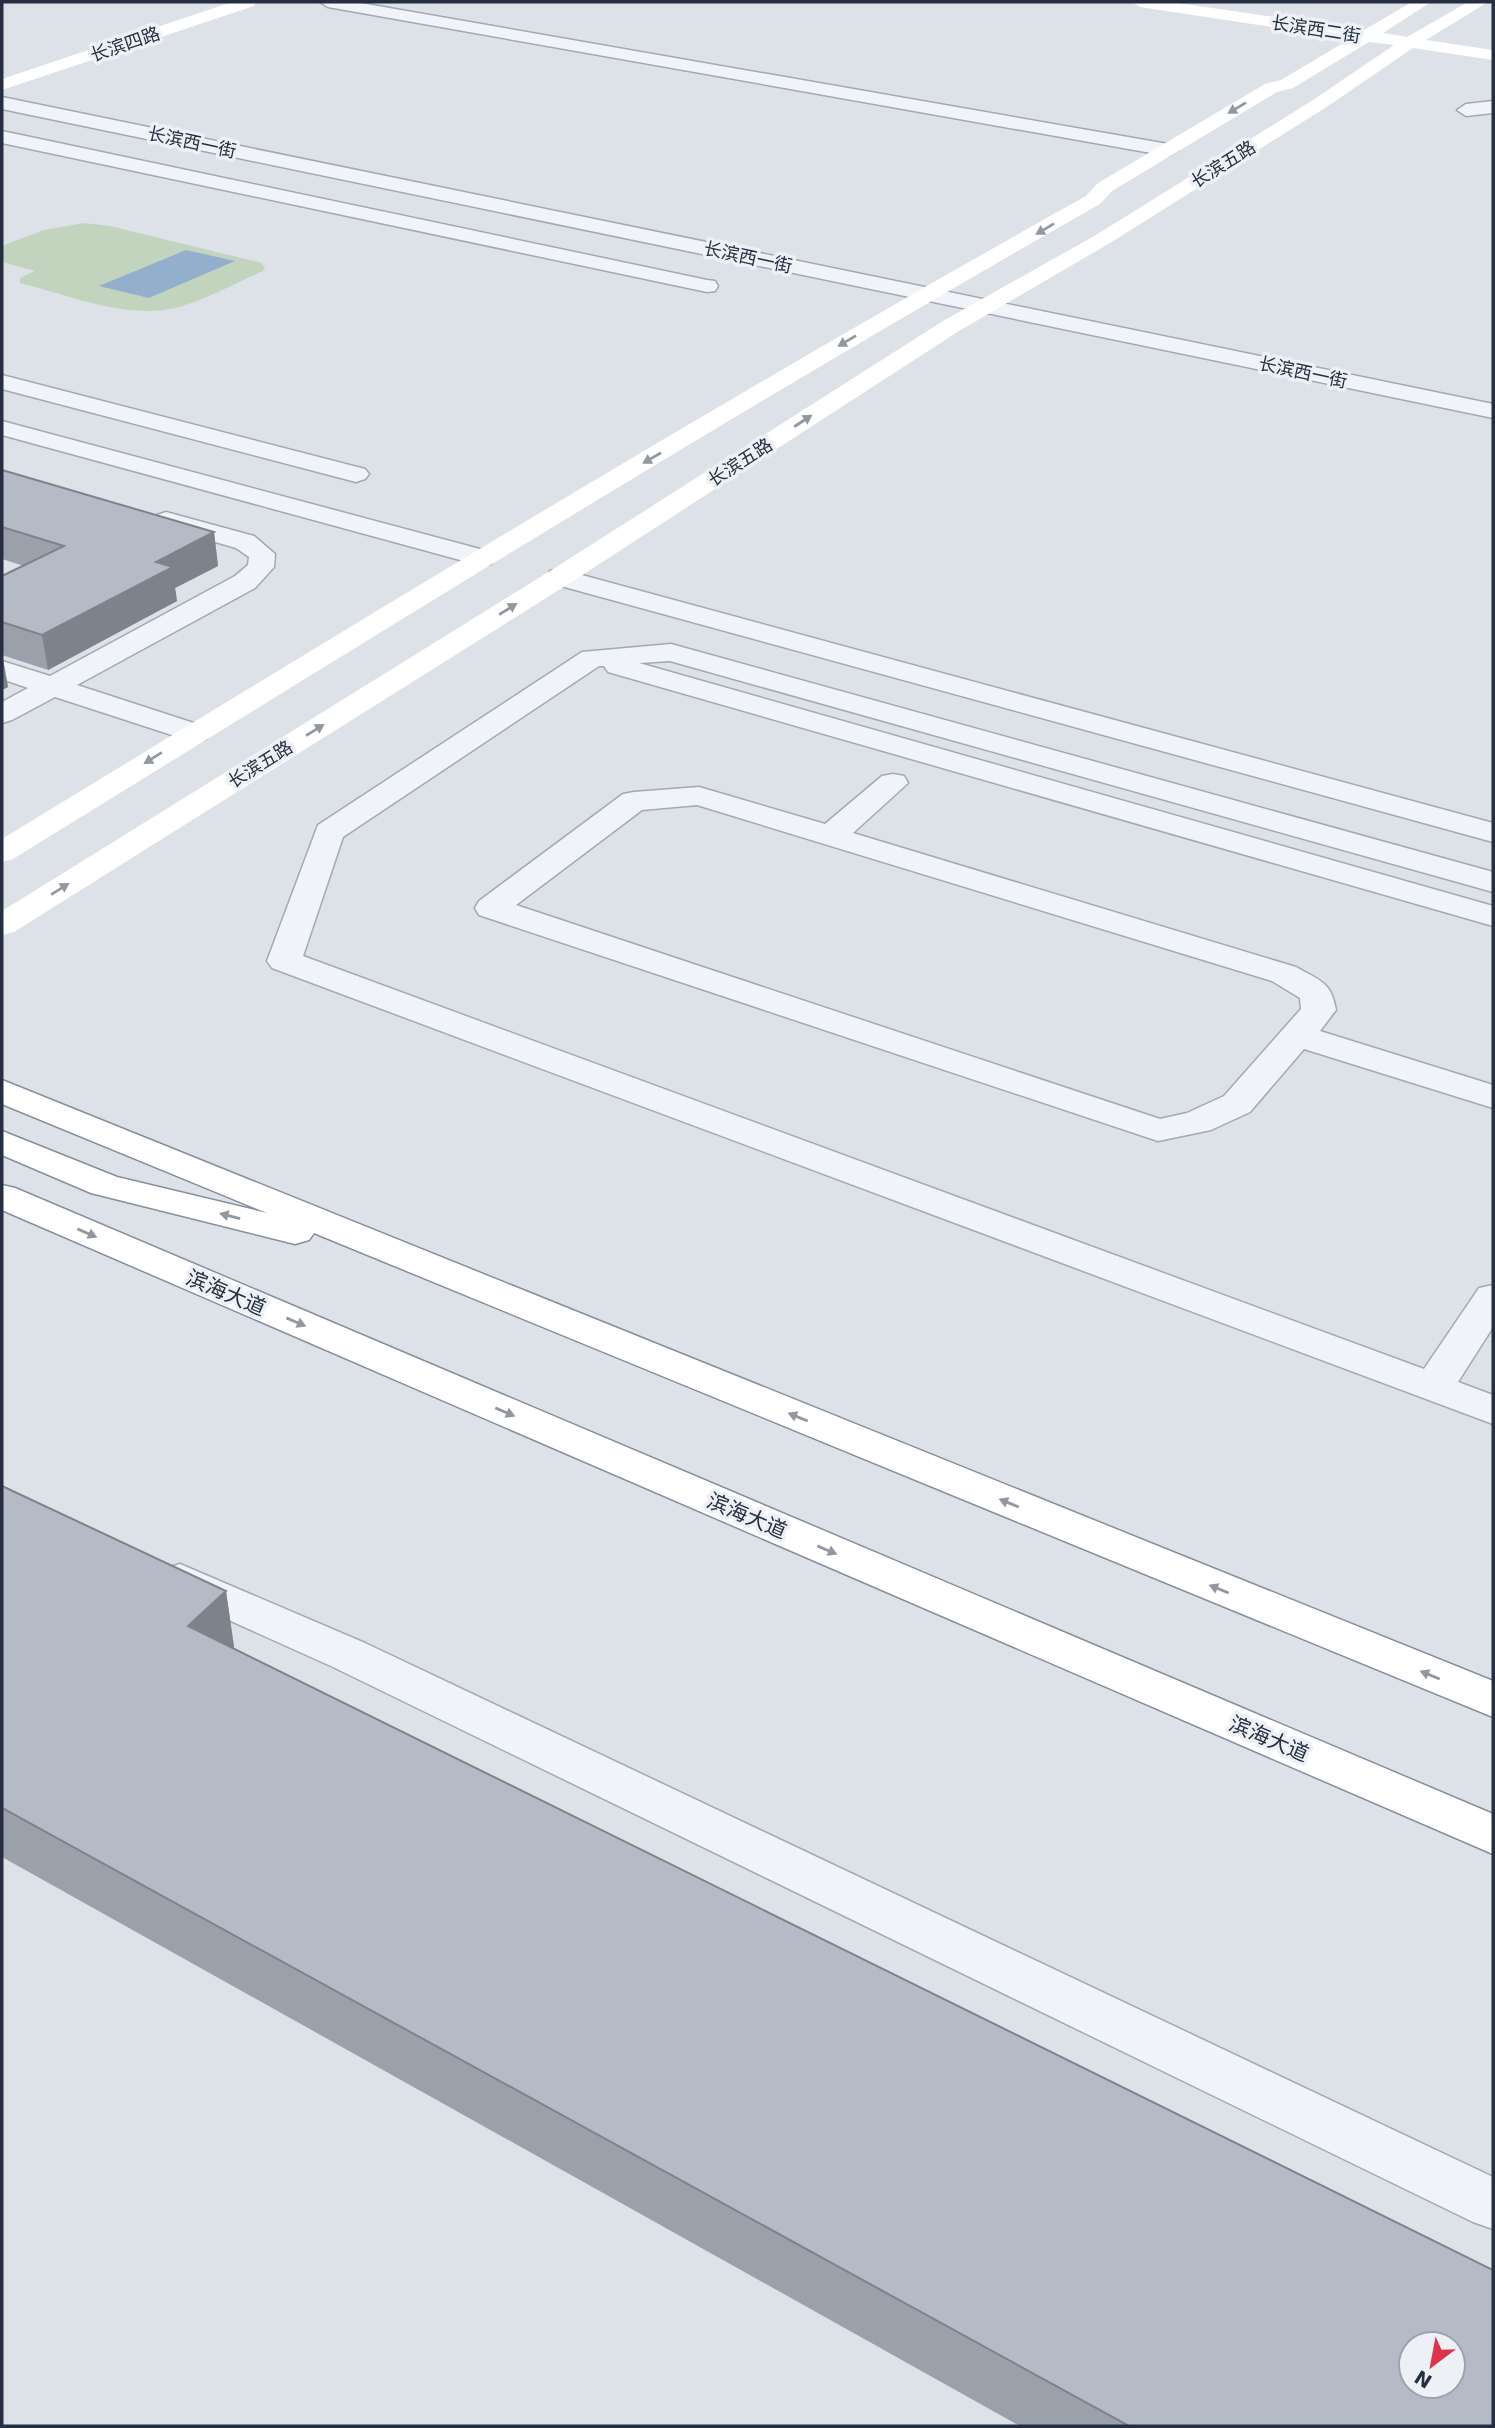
<svg xmlns="http://www.w3.org/2000/svg" width="1495" height="2428" viewBox="0 0 1495 2428" font-family="'DejaVu Sans','Noto Sans SC',sans-serif">
<style>
.green{fill:#c3d4be}
.water{fill:#94afcd}
.lines{fill:none;stroke-linecap:round;stroke-linejoin:round}
.pedestrian-casing{stroke:#a2a9b3;stroke-width:3}
.minor-casing{stroke:#a2a9b3;stroke-width:3}
.tertiary-casing{stroke:#a2a9b3;stroke-width:3}
.trunk-casing{stroke:#838fa1;stroke-width:3}
.pedestrian{fill:#f0f3f7;fill-rule:evenodd}
.minor{fill:#f0f3f7;fill-rule:evenodd}
.tertiary{fill:#f0f3f7;fill-rule:evenodd}
.secondary{fill:#fff;fill-rule:evenodd}
.trunk{fill:#fff;fill-rule:evenodd}
.wall{fill:#9ba1aa}
.shaded-wall{fill:#7e838b}
.building{fill:#b4bbc6;stroke:#7e838b;stroke-width:2;fill-rule:evenodd}
.oneway{fill:#9297a0}
.labels{text-anchor:middle;dominant-baseline:central;stroke-width:7;stroke-linejoin:round;paint-order:stroke}
.far-street-label{font-size:18px;fill:#252f41;stroke:#edf1f6}
.street-label{font-size:21px;fill:#252f41;stroke:#edf1f6}
</style>
<rect width="100%" height="100%" fill="#dde2e9"/>
<path class="green" d="M84 223 110 226 262 263 265 270C235 283 196 306 164 310 117 316 65 294 20 283V278L35 271 2 262V246L44 230Z"/>
<polygon class="water" points="186,250 235,261 149,298 99,286"/>
<g class="lines">
<g class="pedestrian-casing">
<path id="pedestrian" d="M893 774 904 776 908 783 853 833 1296 967C1320 981 1331 981 1336 1010L1320 1031 1493 1085V1108L1304 1049 1250 1112 1211 1130 1158 1141 479 915 475 908 479 901 623 794 634 792 699 787 825 824 882 776ZM697 805 1272 981 1300 998 1301 1009 1224 1096 1187 1113 1160 1119 516 905 642 810Z"/>
</g>
<g class="minor-casing">
<g id="minor">
<polygon points="320,2 355,2 1168,144 1178,150 1168,156 328,7"/>
<polygon points="1493,101 1493,113 1466,116 1457,110 1466,104"/>
<polygon points="2,131 707,280 715,281 718,286 715,291 707,292 2,143"/>
<polygon points="2,375 365,469 369,474 365,479 356,482 2,389"/>
<polygon points="2,421 491,552 495,558 491,564 482,566 2,435"/>
<polygon points="166,512 254,536 275,554 274,567 255,588 77,685 206,727 210,733 206,739 195,742 184,739 55,697 12,720 2,723 2,702 28,688 2,679 2,661 50,676 235,576 248,565 249,557 236,548 157,525 153,520 157,515"/>
<polygon points="560,569 1493,823 1493,842 550,583 547,577 550,571"/>
<polygon points="671,644 1493,872 1493,892 670,661 639,663 1493,906 1493,926 608,672 604,666 599,666 343,837 303,956 1424,1369 1479,1288 1493,1285 1493,1327 1458,1382 1493,1395 1493,1424 272,968 267,961 318,825 582,652"/>
<polygon points="180,1564 365,1643 1493,2177 1493,2229 1473,2222 333,1667 164,1591 157,1580 164,1569"/>
</g>
</g>
<g class="tertiary-casing">
<polygon id="tertiary" points="2,97 1493,404 1493,418 2,109"/>
</g>
<g class="trunk-casing">
<g id="trunk">
<polygon points="2,1080 1493,1681 1493,1717 314,1233 309,1240 295,1244 91,1193 2,1155 2,1131 117,1177 267,1213 2,1104"/>
<polygon points="2,1185 15,1188 1493,1814 1493,1854 2,1210"/>
</g>
</g>
<use href="#pedestrian" class="pedestrian"/>
<use href="#minor" class="minor"/>
<use href="#tertiary" class="tertiary"/>
<g class="secondary">
<polygon points="232,2 256,2 254,6 2,90 2,79"/>
<path d="M1132 2H1171L1364 30 1412 2H1431L1383 33 1407 37 1468 2H1488L1426 40 1493 50V60L1413 48 1325 108 1110 243 959 331 570 583 14 932 2 935V911L550 571 943 321 1096 235 1313 100 1394 45 1369 42 1293 88 1277 92 1112 191 1100 204C732 413 373 637 13 859L2 862V839C361 620 719 401 1086 196L1098 183 1265 84 1281 80 1350 39 1140 7Z"/>
</g>
<use href="#trunk" class="trunk"/>
</g>
<g class="wall">
<polygon points="2,470 214,532 218,566 175,588 177,601 48,670 2,655 8,687 2,690 2,576 24,566 2,559"/>
<polygon points="2,1486 226,1591 234,1647 234,1648 1493,2426 1020,2426 2,1857"/>
</g>
<g class="shaded-wall">
<polygon points="214,532 218,566 175,588 177,601 48,670 42,635 156,562"/>
<polygon points="2,653 8,687 2,690"/>
<polygon points="226,1591 234,1647 198,1682 188,1626"/>
</g>
<g class="building">
<polygon points="2,470 214,532 156,562 173,567 42,635 2,622 2,576 64,546 2,527"/>
<path d="M2 1486 226 1591 188 1626 1493 2270V2426H1129L2 1808ZM1411 2344H1453V2386H1411Z"/>
</g>
<defs><path id="oneway-solid" d="M-6-.8H1V-3.2L6.5 0L1 3.2V.8H-6Z" transform="scale(1.75)"/></defs>
<g class="oneway">
<use href="#oneway-solid" transform="translate(1237 108) rotate(149)"/>
<use href="#oneway-solid" transform="translate(1045 229) rotate(149)"/>
<use href="#oneway-solid" transform="translate(847 341) rotate(149)"/>
<use href="#oneway-solid" transform="translate(803 421) rotate(-33)"/>
<use href="#oneway-solid" transform="translate(652 458) rotate(150)"/>
<use href="#oneway-solid" transform="translate(508 609) rotate(-32)"/>
<use href="#oneway-solid" transform="translate(315 730) rotate(-32)"/>
<use href="#oneway-solid" transform="translate(153 758) rotate(148)"/>
<use href="#oneway-solid" transform="translate(60 889) rotate(-32)"/>
<use href="#oneway-solid" transform="translate(230 1216) rotate(-166)"/>
<use href="#oneway-solid" transform="translate(87 1233) rotate(23)"/>
<use href="#oneway-solid" transform="translate(296 1322) rotate(23)"/>
<use href="#oneway-solid" transform="translate(505 1412) rotate(23)"/>
<use href="#oneway-solid" transform="translate(798 1417) rotate(-158)"/>
<use href="#oneway-solid" transform="translate(1009 1503) rotate(-158)"/>
<use href="#oneway-solid" transform="translate(827 1550) rotate(23)"/>
<use href="#oneway-solid" transform="translate(1219 1589) rotate(-158)"/>
<use href="#oneway-solid" transform="translate(1430 1675) rotate(-158)"/>
</g>
<g class="labels">
<g class="far-street-label">
<text transform="translate(1316 29) rotate(9)">长滨西二街</text>
<text transform="translate(125 44) rotate(-19)">长滨四路</text>
<text transform="translate(192 142) rotate(12)">长滨西一街</text>
<text transform="translate(1223 164) rotate(-32)">长滨五路</text>
<text transform="translate(748 257) rotate(12)">长滨西一街</text>
<text transform="translate(1303 372) rotate(12)">长滨西一街</text>
<text transform="translate(740 462) rotate(-33)">长滨五路</text>
<text transform="translate(260 764) rotate(-32)">长滨五路</text>
</g>
<g class="street-label">
<text transform="translate(226 1293) rotate(23)">滨海大道</text>
<text transform="translate(747 1516) rotate(23)">滨海大道</text>
<text transform="translate(1269 1739) rotate(23)">滨海大道</text>
</g>
</g>
<rect width="1495" height="2428" fill="none" stroke="#252f41" stroke-width="7"/>
<g transform="translate(1432 2365) rotate(212)"><circle r="33" fill="#edf1f6" stroke="#9da3ae" stroke-width="2"/>
<path d="M0-5L12 26L0 18L-12 26Z" fill="#db354c"/>
<text y="-10" font-size="19" font-weight="bold" text-anchor="middle" fill="#252f41">N</text>
</g>
</svg>
